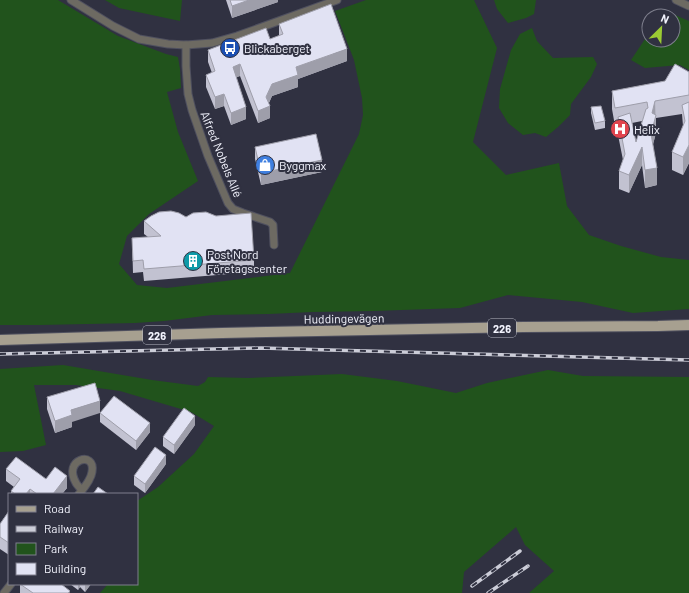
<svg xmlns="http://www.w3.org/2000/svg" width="689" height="593" viewBox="0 0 689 593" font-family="Barlow,sans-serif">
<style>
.green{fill:#21531c}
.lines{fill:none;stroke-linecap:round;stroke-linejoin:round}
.street-casing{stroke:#4f505f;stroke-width:9}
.primary-casing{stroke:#4f505f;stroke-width:12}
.street{stroke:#6d6a62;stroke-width:7}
.primary{stroke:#a7a090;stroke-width:10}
.rail-casing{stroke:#cccdd8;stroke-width:3.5}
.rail{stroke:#303141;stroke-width:2;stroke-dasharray:6;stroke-linecap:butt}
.wall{fill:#c2c2d1;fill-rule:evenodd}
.shaded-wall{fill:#9e9eaa}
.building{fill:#e1e2f3;stroke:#9e9eaa}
.labels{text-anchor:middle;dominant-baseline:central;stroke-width:4;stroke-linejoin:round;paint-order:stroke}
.shield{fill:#303141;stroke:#b8bac5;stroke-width:1}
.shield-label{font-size:11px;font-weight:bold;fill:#f3f4fe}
.poi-label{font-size:12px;fill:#f3f4fe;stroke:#303141;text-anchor:start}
.street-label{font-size:12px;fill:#f3f4fe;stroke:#303141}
</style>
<rect width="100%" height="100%" fill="#303141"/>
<g class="green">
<polygon points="0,0 58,0 118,36 166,54 178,57 180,69 181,88 167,92 178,132 198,181 149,214 127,236 119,264 137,285 167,288 290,273 359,134 363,115 362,98 354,60 335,11 366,0 474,0 497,48 473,142 506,175 559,163 567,206 589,235 621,246 661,257 689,260 689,309 633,313 582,302 508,295 460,308 373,311 312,312 269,314 212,315 164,321 135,323 40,325 0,325"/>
<polygon points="105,0 182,0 180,21 119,8"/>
<polygon points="494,0 536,0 534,14 526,18 508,23 497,9"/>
<polygon points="675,15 689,21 689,70 680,65 645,68 631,60 649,33 649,40 673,40 673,16 672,16"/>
<polygon points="532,28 537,41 553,58 593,57 597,64 591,77 571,104 570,115 558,127 546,137 535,133 523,135 508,123 499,108 500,89 511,50 520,34"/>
<polygon points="63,365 152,380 198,386 205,382 208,377 248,378 342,374 397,381 456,393 487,383 548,370 583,376 689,377 689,593 529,593 554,571 525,545 516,527 464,572 462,593 100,593 108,584 137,584 137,501 158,487 194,454 214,426 191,412 120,391 76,385 34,385 46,445 23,451 0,452 0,369"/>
</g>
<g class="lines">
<g class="street-casing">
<g id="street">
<polyline points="71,0 113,26 139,39 168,44 186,45 212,43 237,36 337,0"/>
<polyline points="676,0 689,6"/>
<polyline points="186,45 186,66 188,94 192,110 208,156 228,203 233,209 243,213 270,222 273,225 274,245"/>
<path d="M79 494C84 488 91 480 92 472 96 450 62 459 76 483 77 485 80 488 82 490"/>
<polyline points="4,593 11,584"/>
</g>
</g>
<g class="primary-casing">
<polyline id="primary" points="0,340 222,333 524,327 658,326 689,325"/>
</g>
<use href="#street" class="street"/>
<use href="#primary" class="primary"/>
<g class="rail-casing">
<g id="rail">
<polyline points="0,354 261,348 330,350 689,360"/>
<polyline points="472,586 520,551"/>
<polyline points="488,593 528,566"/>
</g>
</g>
<use href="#rail" class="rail"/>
</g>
<g class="wall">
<polygon points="226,0 278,0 278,2 232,18"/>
<polygon points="279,24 347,61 298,79 298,87 272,96 269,103 270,118 258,123 240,76 236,77 246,119 231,125 224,106 215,109 206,87 206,75 212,73 208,62 208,50 270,39 279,36"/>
<path d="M689 72V163L683 175 672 170V152L683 126 682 114 656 118V133L653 144 657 185 645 188 642 165 629 193 619 189V171L623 160 618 135V125L615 126 612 109V91L665 81ZM642 121 636 142 632 123Z"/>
<polygon points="591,107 605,121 605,128 595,130 591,113"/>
<polygon points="255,147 322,172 261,185 255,159"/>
<polygon points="144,221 254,260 254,272 144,281 143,272 133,273 132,238 148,237 144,234"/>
<polygon points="47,397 72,422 72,427 55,433 47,409"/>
<polygon points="100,413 150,432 136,450 100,422"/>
<polygon points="195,425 174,454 163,446 163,437"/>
<polygon points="166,464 145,493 134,485 134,476"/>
<polygon points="6,469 46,479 67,488 62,494 11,494 11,491 14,487 6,481"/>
<polygon points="9,511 9,555 0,549 0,524"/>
<polygon points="20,584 61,584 70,593 20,593"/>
<polygon points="70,584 91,584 85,592 80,587 78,590"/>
</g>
<g class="shaded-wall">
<polygon points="249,0 278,0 278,2 232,18 232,6"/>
<polygon points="347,49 347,61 298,79 298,87 272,96 267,107 270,106 270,118 258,123 258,111 266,97 272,84 296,67"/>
<polygon points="240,64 240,76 233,79 233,67"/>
<polygon points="224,94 224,106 215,109 215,97"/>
<polygon points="655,101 656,133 651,152 652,113"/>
<polygon points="246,107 246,119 231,125 231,113"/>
<polygon points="689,145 689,163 683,175 683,157"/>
<polygon points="642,147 642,165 629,193 629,175"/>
<polygon points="322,160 322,172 261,185 261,173"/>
<polygon points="657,168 657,185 645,188 645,170"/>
<polygon points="100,401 100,413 72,422 72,427 55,433 55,421 71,410"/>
<polygon points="195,416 195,425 174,454 174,445"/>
<polygon points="150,423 150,432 136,450 136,441"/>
<polygon points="166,455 166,464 145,493 145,484"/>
<polygon points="67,476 67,488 62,494 53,494"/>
<polygon points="30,489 30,494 26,494"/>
<polygon points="78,584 80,584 80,587 78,590"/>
<polygon points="85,584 91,584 85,592"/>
</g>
<g class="building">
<polygon points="230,0 249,0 232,6"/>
<polygon points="331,4 347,49 296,67 298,75 272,84 266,97 270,106 258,111 240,64 233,67 246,107 231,113 224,94 215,97 206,75 215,71 208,50 266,28 270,39 283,34 279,24"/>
<polygon points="675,64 689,72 689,95 655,101 652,113 656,115 651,134 657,168 645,170 642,147 629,175 619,171 625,154 618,117 630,113 636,142 646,109 648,108 647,102 615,108 612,91 665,81"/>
<polygon points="689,102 689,145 683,157 672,152 685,121 682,105"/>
<polygon points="601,106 605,121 595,123 591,107"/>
<polygon points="316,134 322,160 261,173 255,147"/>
<polygon points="171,211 179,213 186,217 193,213 206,212 216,216 251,213 254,260 144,269 143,260 133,261 132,238 161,236 144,221 151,216 159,212"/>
<polygon points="95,383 100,401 71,410 72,415 55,421 47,397"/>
<polygon points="114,396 150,423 136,441 100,413"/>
<polygon points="184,408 195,416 174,445 163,437"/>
<polygon points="155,447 166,455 145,484 134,476"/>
<polygon points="16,457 46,479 55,467 67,476 53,494 37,494 30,489 26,494 15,494 11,491 20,479 6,469"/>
<polygon points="98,487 108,494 93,494"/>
<polygon points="9,511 9,543 0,537 0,524"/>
<polygon points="20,584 61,584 70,591 68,593 33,593"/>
</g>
<defs>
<g id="bus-disc" transform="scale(1)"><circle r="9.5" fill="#1a4fb4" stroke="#303141"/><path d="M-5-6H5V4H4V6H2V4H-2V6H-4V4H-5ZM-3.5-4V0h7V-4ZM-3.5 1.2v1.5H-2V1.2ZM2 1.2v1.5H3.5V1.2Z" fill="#fff"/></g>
<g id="hospital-disc" transform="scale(1)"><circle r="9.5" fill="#e0444e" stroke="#303141"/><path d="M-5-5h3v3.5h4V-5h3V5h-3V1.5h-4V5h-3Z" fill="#fff"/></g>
<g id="shop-disc" transform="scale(1)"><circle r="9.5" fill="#3f7fe0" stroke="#303141"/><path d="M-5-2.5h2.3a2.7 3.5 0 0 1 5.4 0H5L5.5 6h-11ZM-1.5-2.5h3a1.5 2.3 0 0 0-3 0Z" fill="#fff"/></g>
<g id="building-disc" transform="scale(1)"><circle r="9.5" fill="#0f9aa8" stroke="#303141"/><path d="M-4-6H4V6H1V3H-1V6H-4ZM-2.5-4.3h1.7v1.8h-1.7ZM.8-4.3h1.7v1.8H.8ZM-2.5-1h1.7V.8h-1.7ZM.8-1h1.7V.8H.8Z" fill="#fff"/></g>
</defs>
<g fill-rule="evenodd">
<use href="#bus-disc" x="230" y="48"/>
<use href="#hospital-disc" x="620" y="129"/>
<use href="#shop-disc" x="265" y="165"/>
<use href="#building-disc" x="193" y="261"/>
</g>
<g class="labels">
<g class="shield">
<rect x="488" y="319" width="28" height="18" rx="3"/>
<rect x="143" y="326" width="28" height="18" rx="3"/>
</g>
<g class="shield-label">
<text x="502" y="328">226</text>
<text x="157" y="335">226</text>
</g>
<g class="poi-label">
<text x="244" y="48">Blickaberget</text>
<text x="634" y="129">Helix</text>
<text x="279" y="165">Byggmax</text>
<text x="207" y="254">Post Nord<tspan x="207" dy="14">Företagscenter</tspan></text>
</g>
<g class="street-label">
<text transform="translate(222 154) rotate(68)">Alfred Nobels Allé</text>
<text transform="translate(344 318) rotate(-1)">Huddingevägen</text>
</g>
</g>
<rect x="8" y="493" width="130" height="92" fill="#303141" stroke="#7e7f8d"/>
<rect x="16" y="506" width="20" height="6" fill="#a7a090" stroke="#7e7f8d"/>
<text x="44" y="513" font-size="12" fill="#f3f4fe">Road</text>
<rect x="16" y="526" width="20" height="6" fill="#cccdd8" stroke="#7e7f8d"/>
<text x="44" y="533" font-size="12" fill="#f3f4fe">Railway</text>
<rect x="16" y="543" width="20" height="12" fill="#21531c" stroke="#7e7f8d"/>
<text x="44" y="553" font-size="12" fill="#f3f4fe">Park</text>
<rect x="16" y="563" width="20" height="12" fill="#e1e2f3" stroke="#7e7f8d"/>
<text x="44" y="573" font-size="12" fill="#f3f4fe">Building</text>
<g transform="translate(661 28) rotate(24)"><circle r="19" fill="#303141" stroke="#7e7f8d"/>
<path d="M0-3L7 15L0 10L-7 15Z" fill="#9bcb33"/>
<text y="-6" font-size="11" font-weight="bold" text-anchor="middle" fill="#f3f4fe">N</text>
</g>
</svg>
